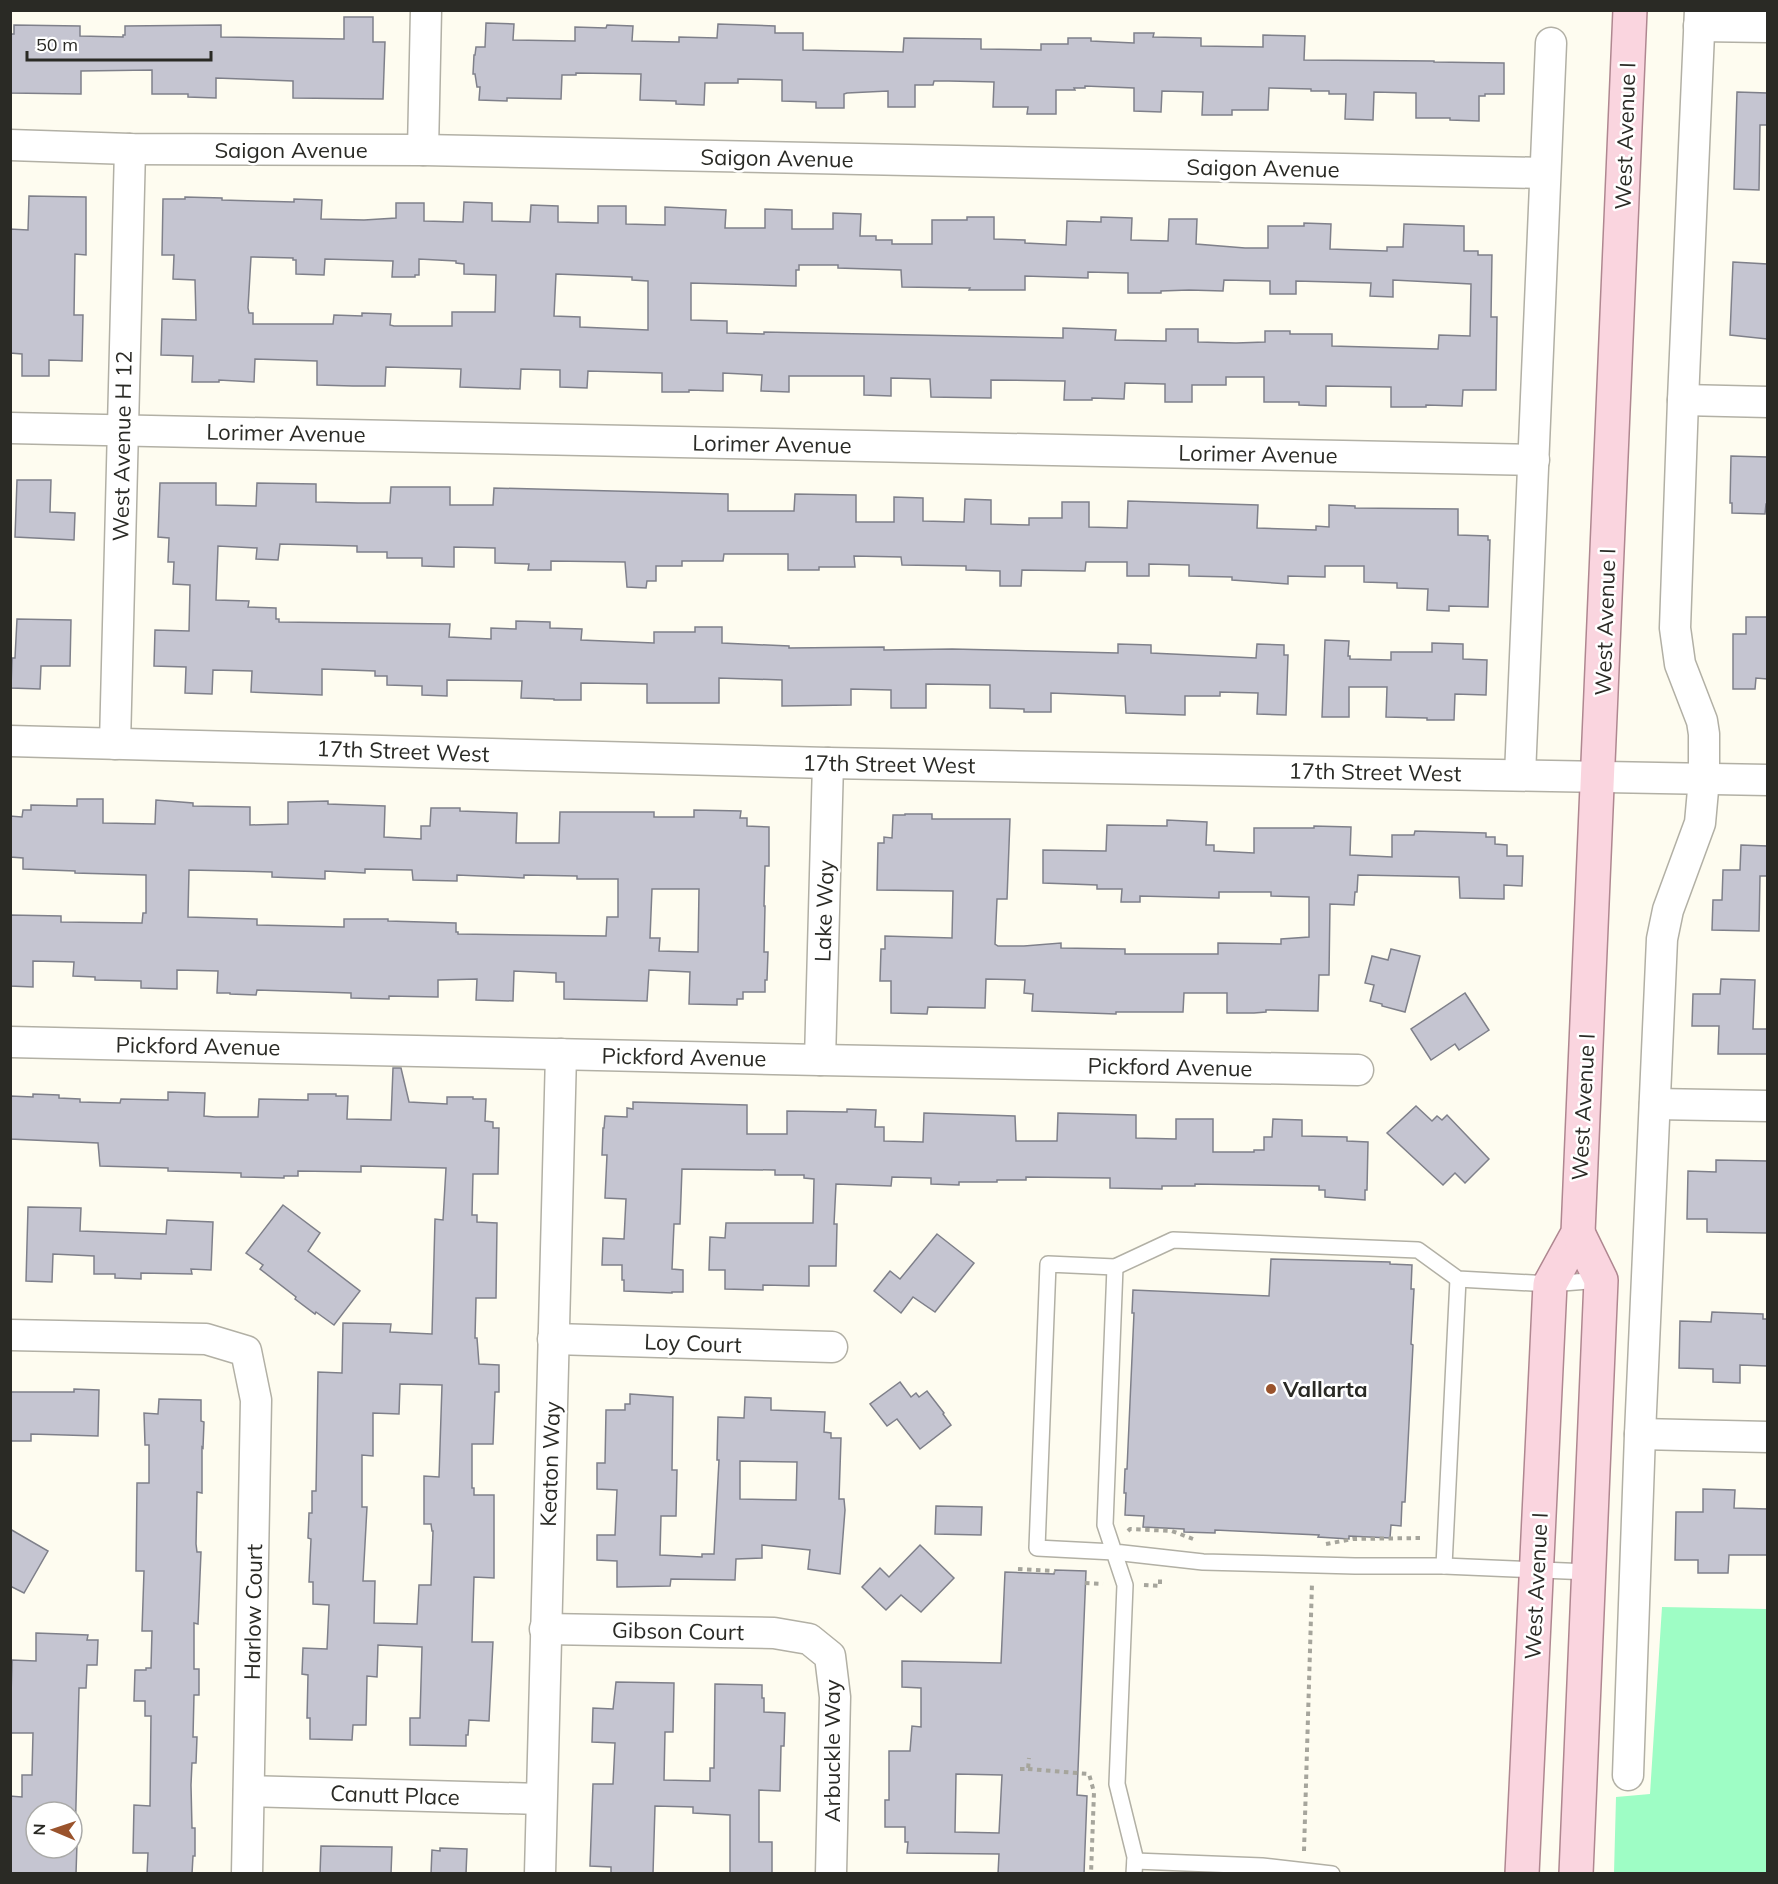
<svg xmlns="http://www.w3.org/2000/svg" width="1778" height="1884" viewBox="0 0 1778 1884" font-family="Mulish,sans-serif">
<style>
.green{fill:#9efdc5}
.building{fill:#c5c5d1;stroke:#7f808a;stroke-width:1.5;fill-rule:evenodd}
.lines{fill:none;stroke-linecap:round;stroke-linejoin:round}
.lane-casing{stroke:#b2b0a5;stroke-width:18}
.street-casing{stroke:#b2b0a5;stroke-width:33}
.primary-casing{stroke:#af8790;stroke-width:36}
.path{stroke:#a6a59c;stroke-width:4;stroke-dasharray:4.5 4.5;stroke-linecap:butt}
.lane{stroke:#fff;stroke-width:15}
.street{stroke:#fff;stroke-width:30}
.primary{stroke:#fad5df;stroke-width:33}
.poi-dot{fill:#9a532c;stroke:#fff;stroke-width:2}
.labels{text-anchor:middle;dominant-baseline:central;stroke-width:5;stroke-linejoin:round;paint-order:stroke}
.street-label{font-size:22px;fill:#2a2a25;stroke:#fff}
.poi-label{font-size:22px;font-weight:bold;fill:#2a2a25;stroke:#fff;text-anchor:start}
</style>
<rect width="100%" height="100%" fill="#fefcf0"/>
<polygon class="green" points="1662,1607 1767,1609 1767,1873 1614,1873 1616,1797 1650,1794"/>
<g class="building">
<polygon points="344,17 373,17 373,42 385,42 383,99 293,98 293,81 216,78 216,98 188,97 188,94 152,94 152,70 81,71 81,94 10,93 10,34 14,34 14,25 80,26 80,36 123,37 123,35 125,35 125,26 221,25 221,37 344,39"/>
<polygon points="486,23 514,24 513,40 575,41 575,27 606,28 607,25 633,26 632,41 679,42 679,37 717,38 718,24 775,26 775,33 803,33 803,50 903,52 904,38 981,39 981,49 1041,50 1041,44 1068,44 1068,38 1091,38 1091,41 1134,43 1134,33 1154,33 1153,37 1201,38 1201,46 1263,47 1263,35 1305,36 1304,60 1434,61 1434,62 1504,63 1504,94 1485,94 1485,96 1479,96 1479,121 1450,120 1450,118 1416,118 1416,93 1374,92 1373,120 1345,119 1346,94 1329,94 1329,91 1311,91 1311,89 1269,88 1268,110 1232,110 1232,115 1202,115 1203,92 1162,91 1161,112 1134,111 1134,88 1085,86 1085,88 1074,88 1075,90 1056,90 1056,114 1027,114 1028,107 993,107 994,82 949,81 934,81 933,85 915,85 915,107 888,107 888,91 847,93 844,94 844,108 816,108 816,102 782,101 782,80 738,79 738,83 705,83 704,105 676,104 676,101 640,100 641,74 576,73 576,75 562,75 561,99 507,98 507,101 479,100 480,87 477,87 475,74 473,74 474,55 475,55 476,47 485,47"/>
<polygon points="1737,92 1767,93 1767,125 1760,125 1759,190 1734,189"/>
<polygon points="29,196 86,197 86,255 75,254 74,315 83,315 82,361 49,360 49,376 22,376 22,354 10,353 10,229 28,230"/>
<path d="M185 197 222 198V200L294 202V199L322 200 321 219 364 220 396 218V203H424V221L463 222 464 202 492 203V221L530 222 531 205 558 206V222L598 223V206H626V224L665 225V207L726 210 725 228H765V209L792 210V229H833V213L861 214 860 236H876V240H892V244H932V220H967V217H994V239L1025 240V243L1066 245 1067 221 1101 222V217L1132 218 1131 240 1168 241 1169 219H1197L1196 244 1245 248H1268V226H1304V223L1331 224 1330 249 1387 251V247H1403L1404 224 1464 226V251H1478V255H1492L1491 317H1497L1496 390H1463L1462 406 1426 405V407H1391V387L1326 386V406L1299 405V402H1264V377H1226V385H1192V402H1165V384L1125 383 1124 399 1092 398V400H1064L1065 381 991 380V398L931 397 930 379 891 378V396L864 395V376H789V392L761 391 762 375 723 373V391L689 390V392H662V373L588 371 587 388 560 387V370L521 369 520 389 460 387 461 369 386 367 385 386H353L317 385V361L255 359 254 382 219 380V382H192L193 356 161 355 162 319 196 320 195 280 173 279 174 255H162L163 199H185ZM251 257 293 258V260H296V274L324 275 325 259 393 261 392 277H415V275H419V259L456 261V263L464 264V274L496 275 495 312H452V326H394L390 325 391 314 362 313V316L334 315 333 324H253V313H249L248 308ZM799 265H838V268L901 270 902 287 970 288 969 290H1025V276L1088 278V272L1128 273V293H1161V291L1189 290 1223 291 1224 280 1270 281V294H1296V281L1371 283 1370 296 1393 297V280L1471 284 1470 336 1439 335 1438 349 1332 346V334H1290V331H1265V342L1236 343 1198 342V329H1166V341L1115 340 1116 330 1063 328V338L764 332V334L727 333V321L691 320V283L796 286V270H799ZM556 274 632 277V280L648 281V330L580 327V317L554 316Z"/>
<polygon points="1733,262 1767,264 1767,339 1730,335"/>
<polygon points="1731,456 1767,457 1767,504 1766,504 1765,514 1732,513 1732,503 1730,503"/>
<polygon points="17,480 51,480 50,512 75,513 74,540 15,537"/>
<polygon points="160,483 216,483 216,505 256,506 257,483 316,484 316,502 358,503 390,503 391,487 450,487 450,505 493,505 494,488 728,494 728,511 794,511 795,494 856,495 856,522 894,522 894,497 923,498 923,521 964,522 965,499 991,500 991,524 1029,525 1029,518 1062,518 1062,502 1089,502 1089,527 1127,528 1128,501 1258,505 1257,528 1316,530 1316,526 1329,527 1329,505 1355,506 1355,508 1458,509 1458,535 1488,536 1488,540 1490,540 1488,607 1449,606 1449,611 1427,610 1428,589 1397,588 1397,583 1364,582 1364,566 1325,566 1325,577 1288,576 1288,584 1232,580 1232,577 1189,576 1189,565 1149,564 1149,576 1127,576 1127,562 1086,562 1085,571 1022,570 1021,586 1000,586 1000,571 966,570 966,566 902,565 901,557 854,556 855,567 819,567 819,570 788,570 788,554 724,554 723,561 682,561 682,566 656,566 656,581 647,581 646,588 627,587 625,562 551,561 551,570 528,570 529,564 495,563 495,548 454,547 454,567 422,566 422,558 387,558 387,552 357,552 357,546 280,544 278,560 256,559 257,548 218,546 216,600 249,601 248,607 276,608 276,619 279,619 279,622 450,624 449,637 491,639 491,628 516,629 516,621 550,622 550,628 582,629 581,640 654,643 654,632 695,632 695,627 722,627 722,643 789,646 789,648 884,647 884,650 952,649 1118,653 1118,644 1151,645 1151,653 1256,658 1257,644 1284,645 1284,655 1288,655 1286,715 1257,714 1258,693 1220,692 1220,696 1185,696 1185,715 1126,713 1125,696 1051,693 1051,712 1024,712 1024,709 990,708 990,685 926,684 926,708 891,708 891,690 851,689 851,705 782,706 782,680 719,678 719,703 647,703 647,684 581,683 581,700 554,700 554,699 521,698 522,681 447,680 447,696 422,695 422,686 387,685 387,676 375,676 375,671 322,669 322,695 251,692 252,671 213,670 212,694 185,693 186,667 154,666 155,630 189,631 190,585 173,584 174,562 168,562 169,538 158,537"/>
<polygon points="1746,617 1767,617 1767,679 1756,678 1755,689 1733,689 1733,634 1746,634"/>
<polygon points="17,619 71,620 70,666 41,666 40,689 11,688 12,658 15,658"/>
<polygon points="1325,640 1349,641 1348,656 1350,656 1350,659 1391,660 1391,652 1432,652 1432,643 1463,644 1463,659 1487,660 1486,695 1455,694 1454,720 1427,720 1427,718 1386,717 1387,687 1349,687 1349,717 1322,717"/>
<path d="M77 799H103V823L155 824 156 800 193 803V806L250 807V825L288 824V802L328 801V804L385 806 384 837 421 839V826H430L431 808H460V811L517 813 516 843H559L560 812H654V817H694V810L741 811 740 818H747V826L769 827V866H765L764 906H765L764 952H768L767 980H765V992H743V999H737V1005L689 1004 690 972 649 970 647 1001 564 999V982H556V973L514 971 513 1001 476 1000 477 979 438 980V997L389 996V999L351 998V993L257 990 256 995 230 994V993H217L218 971 177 970V989L141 988V981L95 980V977L73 976 74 962 33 961V987L10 986V915L61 916V922L142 923 143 913H146V875L75 873V871L23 869V858L10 857V816L22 817 23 810H31V805L77 806ZM365 869 412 870 413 880 457 881V875L524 878V875L577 876V879H618V917H607L606 936 458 934V932H456V923L388 921V919H344V927L257 925V919L188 917 189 870 272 872V877L325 879V871L365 873ZM652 889H699L698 952 659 951 660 938H650Z"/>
<polygon points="905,814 932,814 932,819 1010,819 1007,899 997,899 995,944 998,946 1024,946 1061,943 1061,948 1125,949 1125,954 1218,954 1218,943 1281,944 1281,939 1309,937 1309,897 1271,896 1271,892 1219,892 1219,898 1140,896 1140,902 1121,902 1122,889 1097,889 1097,885 1043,883 1043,850 1106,851 1107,825 1167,826 1167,820 1207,822 1206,845 1214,845 1214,851 1254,853 1254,828 1314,828 1314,826 1351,827 1350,855 1392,857 1392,835 1414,835 1415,831 1486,833 1486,837 1495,837 1495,844 1507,845 1507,856 1523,856 1522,886 1504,885 1504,899 1460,898 1459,877 1358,875 1357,892 1355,892 1354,905 1330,904 1329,975 1319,975 1318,1011 1266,1010 1266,1012 1254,1013 1227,1013 1227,993 1184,993 1183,1012 1116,1012 1116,1014 1032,1011 1033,994 1024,993 1025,980 986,979 985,1008 928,1007 927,1014 891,1013 891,981 880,981 881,949 885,949 885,936 952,938 953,891 877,890 878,843 884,843 884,837 892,838 893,815 905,815"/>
<polygon points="1741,845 1767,846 1767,876 1760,876 1759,931 1712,930 1713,900 1722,900 1723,870 1740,870"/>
<polygon points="1391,949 1420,956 1405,1012 1382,1006 1382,1004 1370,1001 1374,985 1365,983 1372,956 1388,960"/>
<polygon points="1721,979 1755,980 1753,1029 1767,1029 1767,1054 1718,1054 1719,1026 1692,1026 1693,994 1720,994"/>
<polygon points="1465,993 1489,1030 1459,1050 1455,1044 1431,1060 1411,1029"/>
<path d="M393 1068H401L409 1102 447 1104V1097H473V1099H486L485 1121 493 1122V1128H499L498 1174H473L472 1215H477V1222L497 1223 496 1298H476L475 1338H477L479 1364 499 1365V1392H495L493 1444H472V1488H474V1495H494V1578L474 1577 472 1642H493L489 1721 469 1720 468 1735H466V1746L410 1745V1718H420L422 1647 378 1645 377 1677 367 1676 366 1725H353L352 1740 310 1739V1718H307L308 1675 302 1674 303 1648 327 1649 329 1605 313 1604V1582H309L311 1539 308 1538 309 1513H312V1491H316L318 1372 342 1373 343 1323 391 1324 390 1332 432 1334 435 1219 443 1220 446 1168 361 1166V1172L298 1171V1176H284V1178L241 1177V1173L168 1171V1168L100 1166 98 1143 10 1139V1096L33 1097V1094L59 1095V1098L80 1099V1102L120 1103 121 1099 168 1100V1092L205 1093 204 1116 215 1117H258L259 1099 308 1100V1094H336V1096H348L347 1119 391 1120ZM400 1384 442 1385 439 1477 424 1476V1524H431L432 1531H433L431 1585H419L417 1624 374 1623 375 1581H363L367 1507H362V1455L373 1456V1413L399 1414Z"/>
<polygon points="633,1102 747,1105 747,1134 787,1134 787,1111 847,1112 847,1109 876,1110 875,1127 884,1127 884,1141 923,1142 924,1113 1015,1116 1016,1141 1057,1141 1058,1113 1136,1115 1136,1138 1176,1139 1176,1119 1213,1119 1213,1152 1254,1152 1254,1150 1264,1150 1264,1137 1272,1137 1273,1119 1302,1120 1302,1136 1347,1137 1347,1141 1368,1142 1367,1190 1365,1190 1365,1200 1325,1197 1325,1190 1319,1190 1319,1186 1195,1184 1195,1186 1162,1186 1162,1189 1110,1188 1110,1178 1026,1177 1026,1180 997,1180 997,1182 959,1182 959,1185 931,1184 931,1178 892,1177 891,1186 836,1184 834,1224 837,1224 836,1266 809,1266 809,1286 763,1285 763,1290 725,1289 725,1270 709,1270 710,1237 725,1238 726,1223 813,1223 814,1179 804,1178 804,1175 775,1175 775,1170 682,1169 680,1224 674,1224 672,1269 683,1270 683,1292 672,1292 672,1293 624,1291 624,1280 622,1280 622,1265 602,1265 603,1238 624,1239 626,1199 605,1198 607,1155 602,1155 603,1128 604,1128 605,1116 627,1117 627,1108 633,1109"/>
<polygon points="1416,1106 1432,1121 1437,1116 1442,1120 1447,1115 1489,1159 1465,1183 1455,1173 1443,1185 1387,1133"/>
<polygon points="1716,1160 1767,1161 1767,1233 1707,1232 1707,1219 1687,1219 1688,1171 1716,1172"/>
<polygon points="283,1205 320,1233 308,1251 360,1291 334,1325 316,1312 315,1314 295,1299 296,1297 260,1269 263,1265 246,1253"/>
<polygon points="28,1207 81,1208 80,1231 166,1234 167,1220 213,1222 211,1270 191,1269 192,1274 141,1273 141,1279 115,1278 115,1274 94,1274 94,1256 53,1254 52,1282 26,1281"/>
<polygon points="937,1234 974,1263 935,1312 913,1297 901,1313 874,1291 890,1271 900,1279"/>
<polygon points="1271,1259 1390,1262 1390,1264 1412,1265 1411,1289 1414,1289 1411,1344 1413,1345 1405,1502 1402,1502 1401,1526 1391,1525 1390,1538 1349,1536 1349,1539 1318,1537 1319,1535 1215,1530 1215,1533 1184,1532 1184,1529 1143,1527 1144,1516 1125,1515 1126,1493 1124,1493 1125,1469 1127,1469 1134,1313 1132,1313 1133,1290 1269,1296"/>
<polygon points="1712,1312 1763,1314 1763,1319 1767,1319 1767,1366 1740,1365 1740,1383 1713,1382 1713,1369 1679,1368 1680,1321 1711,1322"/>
<polygon points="900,1382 911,1397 916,1393 919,1397 927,1391 944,1413 943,1414 951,1425 920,1449 897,1419 887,1426 870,1404"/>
<polygon points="74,1389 99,1390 98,1436 31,1434 31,1441 10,1441 10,1392 74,1392"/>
<path d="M630 1394 673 1397 672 1470H677L676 1516H661L660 1555 702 1557V1554H714L719 1460H717L718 1417 744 1418 745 1397 771 1398V1410L825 1412 824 1432 831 1433V1438H841L839 1499H844L845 1510 840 1574 808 1569 810 1550 762 1545V1558L736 1559 735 1580 671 1579 670 1586 617 1587V1561L597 1560V1535H615L617 1490 597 1489V1463H605L606 1410H625V1404H630ZM740 1461 797 1462 796 1500 740 1499Z"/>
<polygon points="159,1399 201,1400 201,1421 204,1422 203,1448 202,1447 202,1493 197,1492 196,1544 197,1552 201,1552 198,1624 194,1623 194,1669 199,1669 199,1695 194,1695 193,1737 197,1737 196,1763 192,1763 191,1785 192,1828 195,1828 195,1856 193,1856 192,1874 147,1874 148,1853 133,1853 134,1805 150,1806 151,1716 145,1716 145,1701 134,1701 135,1670 146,1670 146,1668 151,1668 152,1631 142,1631 144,1571 136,1571 137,1483 149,1483 149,1445 145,1445 144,1413 158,1414"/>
<polygon points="1703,1489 1735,1490 1734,1508 1767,1509 1767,1555 1729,1555 1728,1573 1698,1573 1698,1560 1675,1560 1676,1512 1703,1512"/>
<polygon points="936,1506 982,1507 981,1535 935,1534"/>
<polygon points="10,1529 48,1551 24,1593 10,1586"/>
<polygon points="920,1545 954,1578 921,1612 901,1595 886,1610 862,1587 880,1568 889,1577"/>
<path d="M1055 1570 1086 1571 1077 1795 1087 1796 1084 1874H998L999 1854 907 1853 908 1842H905V1827H885V1800H889V1751H910L912 1726 921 1727V1688L902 1687V1661L1001 1663 1005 1572 1054 1574ZM956 1774 1002 1775 999 1833 955 1832Z"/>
<path d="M36 1633 88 1635 87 1640H98L97 1665H87L86 1688H79L75 1843H77L76 1874H10V1796L22 1797V1775H32L33 1733H10L12 1660 36 1661ZM36 1812H72V1848H36Z"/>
<polygon points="616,1682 674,1683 673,1732 665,1732 664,1780 710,1781 710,1768 714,1768 715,1684 762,1685 762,1698 764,1698 764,1712 785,1713 784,1746 781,1746 780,1791 759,1790 759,1842 772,1842 772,1874 730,1874 730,1815 693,1813 693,1807 655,1806 653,1874 611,1874 611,1867 590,1866 593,1784 613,1784 615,1743 592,1742 593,1708 613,1709"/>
<polygon points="321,1846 392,1847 391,1874 320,1874"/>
<polygon points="440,1848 467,1849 466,1874 431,1874 432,1850 440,1851"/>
</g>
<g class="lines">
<g class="lane-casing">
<g id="lane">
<polyline points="1115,1267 1105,1525 1114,1552 1203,1562 1355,1566 1444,1566 1589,1572"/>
<polyline points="1444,1566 1458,1279"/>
<polyline points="1135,1861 1262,1866 1332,1874"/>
<polyline points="1134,1874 1135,1857 1117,1784 1125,1585 1114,1552 1037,1548 1048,1264 1115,1267 1173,1240 1418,1250 1458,1279 1550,1284 1601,1280"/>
</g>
</g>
<g class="street-casing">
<g id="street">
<polyline points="1699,26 1768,27"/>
<polyline points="10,145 130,149 423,150 1544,173"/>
<polyline points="423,150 426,10"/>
<polyline points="1683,400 1768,402"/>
<polyline points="10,428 1534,460"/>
<polyline points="10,741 828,763 1768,780"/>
<polyline points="115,744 130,149"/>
<polyline points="1520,775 1551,43"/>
<polyline points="10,1042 820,1060 1358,1070"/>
<polyline points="820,1060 828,763"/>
<polyline points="1655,1104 1768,1106"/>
<polyline points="10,1335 206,1339 246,1351 256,1400 247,1874"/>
<polyline points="553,1339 832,1347"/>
<polyline points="1640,1434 1768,1437"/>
<polyline points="545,1629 774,1633 809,1639 830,1656 835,1697 831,1874"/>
<polyline points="1628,1775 1640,1434 1662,939 1668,910 1700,823 1704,779 1704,734 1702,721 1680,664 1675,628 1683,400 1700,10"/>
<polyline points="249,1791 541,1799"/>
<polyline points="540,1874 561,1054"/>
</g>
</g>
<g class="primary-casing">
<g id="primary">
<polyline points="1522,1874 1550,1284 1578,1233 1630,10"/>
<polyline points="1576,1874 1601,1280 1578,1233"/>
</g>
</g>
<g class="path">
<polyline points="1128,1531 1130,1529 1172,1531 1193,1539"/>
<polyline points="1326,1544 1353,1539 1420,1538"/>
<polyline points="1018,1569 1055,1571"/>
<polyline points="1085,1583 1103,1584"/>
<polyline points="1144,1585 1160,1586 1160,1575"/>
<polyline points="1020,1769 1028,1769 1029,1758"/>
<polyline points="1028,1769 1089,1774 1094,1792 1091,1874"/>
<polyline points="1304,1851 1312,1583"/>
</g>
<use href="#lane" class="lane"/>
<use href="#street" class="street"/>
<use href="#primary" class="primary"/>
</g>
<circle class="poi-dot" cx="1271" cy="1389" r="6"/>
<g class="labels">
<g class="street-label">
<text transform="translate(1625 136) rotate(-88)">West Avenue I</text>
<text x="291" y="150">Saigon Avenue</text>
<text transform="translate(777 158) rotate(1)">Saigon Avenue</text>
<text transform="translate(1263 168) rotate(1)">Saigon Avenue</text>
<text transform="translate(286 433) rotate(1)">Lorimer Avenue</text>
<text transform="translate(772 444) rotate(1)">Lorimer Avenue</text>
<text transform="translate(122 446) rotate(-89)">West Avenue H 12</text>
<text transform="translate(1258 454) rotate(1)">Lorimer Avenue</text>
<text transform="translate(1605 622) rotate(-88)">West Avenue I</text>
<text transform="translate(403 751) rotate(2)">17th Street West</text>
<text transform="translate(889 764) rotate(1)">17th Street West</text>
<text transform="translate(1375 772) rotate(1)">17th Street West</text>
<text transform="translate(824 911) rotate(-88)">Lake Way</text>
<text transform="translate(198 1046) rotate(1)">Pickford Avenue</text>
<text transform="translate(684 1057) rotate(1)">Pickford Avenue</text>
<text transform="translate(1170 1067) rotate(1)">Pickford Avenue</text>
<text transform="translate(1583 1107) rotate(-87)">West Avenue I</text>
<text transform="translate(693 1343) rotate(2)">Loy Court</text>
<text transform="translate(550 1464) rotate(-88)">Keaton Way</text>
<text transform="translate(1536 1586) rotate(-87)">West Avenue I</text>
<text transform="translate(253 1612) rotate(-89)">Harlow Court</text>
<text transform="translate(678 1631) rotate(1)">Gibson Court</text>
<text transform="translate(832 1751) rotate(-90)">Arbuckle Way</text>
<text transform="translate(395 1795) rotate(2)">Canutt Place</text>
</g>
<g class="poi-label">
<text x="1283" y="1389">Vallarta</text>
</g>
</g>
<rect width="1778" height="1884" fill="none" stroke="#2a2a25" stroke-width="24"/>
<g transform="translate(54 1830) rotate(272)"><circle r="28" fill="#ffffff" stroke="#aaaaa8" stroke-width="1.5"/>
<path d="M0-4.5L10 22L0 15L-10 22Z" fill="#9a532c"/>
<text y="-9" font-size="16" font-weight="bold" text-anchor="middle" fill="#2a2a25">N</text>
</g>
<path d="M27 51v9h184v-9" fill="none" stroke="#2a2a25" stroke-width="3"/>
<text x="36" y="51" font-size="18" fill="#2a2a25" stroke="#ffffff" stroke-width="4.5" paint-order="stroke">50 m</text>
</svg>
